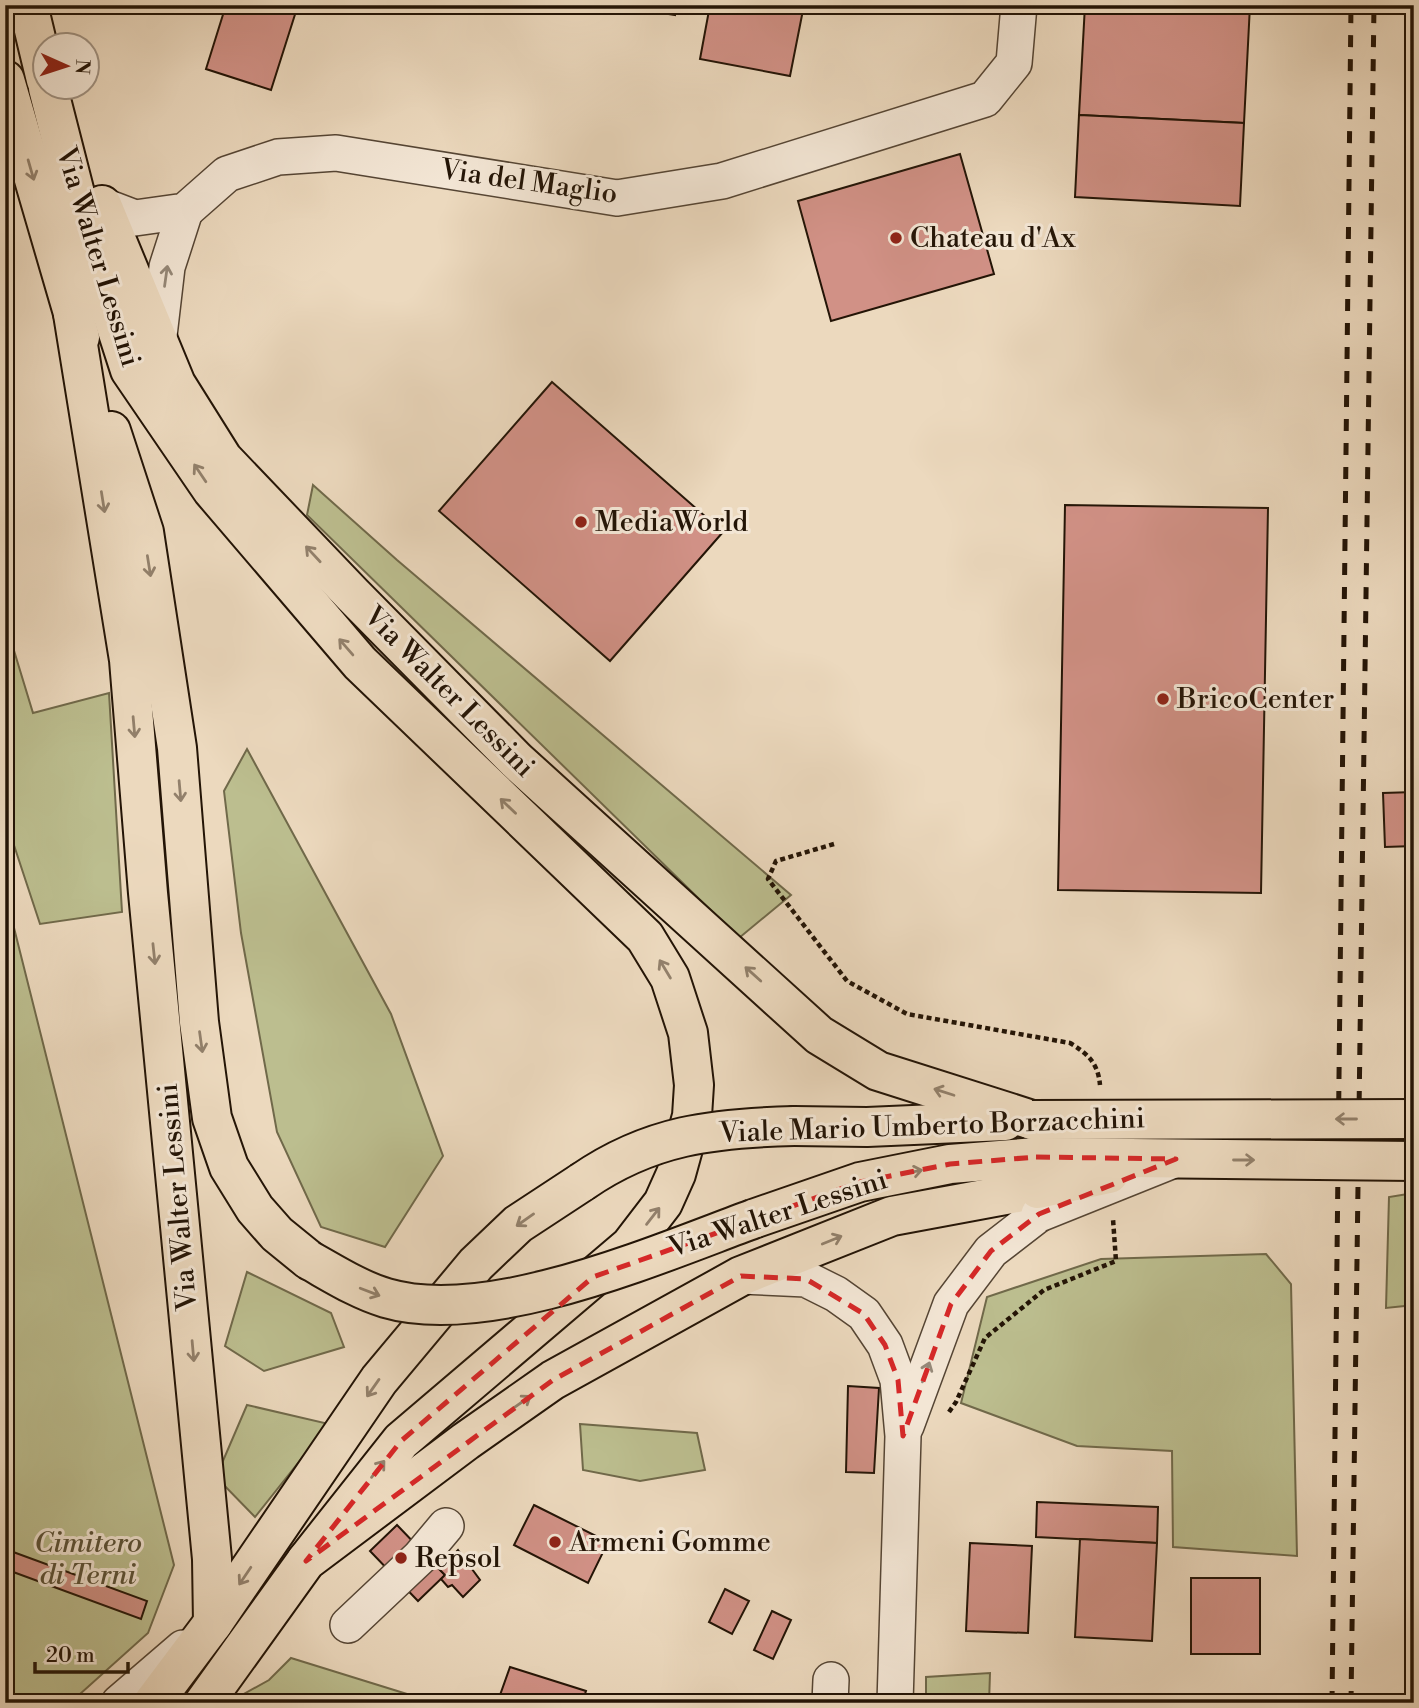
<svg xmlns="http://www.w3.org/2000/svg" width="1419" height="1708" viewBox="0 0 1419 1708" font-family="'Libre Bodoni',serif">
<style>
.green{fill:#bcbe8f;stroke:#70694a;stroke-width:2}
.building{fill:#d19186;stroke:#231406;stroke-width:2}
.lines{fill:none;stroke-linecap:round;stroke-linejoin:round}
.minor-casing{stroke:#554534;stroke-width:38}
.major-casing{stroke:#231406;stroke-width:42}
.path{stroke:#231406;stroke-width:4.5;stroke-dasharray:5 3.5;stroke-linecap:butt}
.minor{stroke:#f3e6d5;stroke-width:35}
.major{stroke:#ecd9be;stroke-width:38}
.rail{stroke:#231406;stroke-width:5;stroke-dasharray:12 12;stroke-linecap:butt}
.minor-bridge-casing{stroke:#554534;stroke-width:38;stroke-linecap:butt}
.major-bridge-casing{stroke:#231406;stroke-width:42;stroke-linecap:butt}
.minor-bridge{stroke:#f3e6d5;stroke-width:35}
.major-bridge{stroke:#ecd9be;stroke-width:38}
.oneway{stroke:#92806b}
.oneway2{stroke:#958878}
.marked{fill:none;stroke:#d62828;stroke-width:5;stroke-dasharray:14 9;stroke-linejoin:round}
.poi-dot{fill:#8f2418;stroke:#f3e6d5;stroke-width:2.5}
.labels{text-anchor:middle;dominant-baseline:central;stroke-width:6;stroke-linejoin:round;paint-order:stroke}
.street-label{font-size:28px;fill:#231406;stroke:#f3e6d5}
.poi-label{font-size:28px;fill:#231406;stroke:#f3e6d5;text-anchor:start}
.park-label{font-size:28px;font-style:italic;fill:#595036;stroke:#f3e6d5}
</style>
<rect width="100%" height="100%" fill="#ecd9be"/>
<filter id="stains"><feTurbulence type="fractalNoise" baseFrequency=".00286" numOctaves="4"/><feColorMatrix values="0 0 0 0 .2 0 0 0 0 .09 0 0 0 0 .02 0 0 0 .5 -.17"/></filter>
<radialGradient id="worn" r=".72"><stop offset=".6" stop-color="#630" stop-opacity="0"/><stop offset="1" stop-color="#630" stop-opacity=".3"/></radialGradient>
<g class="green">
<polygon points="313,485 397,560 791,895 739,938 307,515"/>
<polygon points="5,621 33,713 109,693 122,912 40,924 5,818"/>
<polygon points="247,749 391,1014 443,1156 385,1247 321,1227 277,1132 241,933 224,791"/>
<polygon points="5,892 174,1565 148,1633 70,1703 5,1703"/>
<polygon points="1414,1193 1414,1305 1386,1308 1389,1197"/>
<polygon points="1266,1254 1291,1284 1297,1556 1173,1547 1172,1451 1077,1446 961,1403 987,1297 1101,1259"/>
<polygon points="247,1272 331,1313 344,1347 264,1371 225,1346"/>
<polygon points="247,1405 329,1424 255,1517 216,1477"/>
<polygon points="580,1424 697,1433 705,1470 640,1481 583,1470"/>
<polygon points="291,1658 436,1703 233,1700 269,1680"/>
<polygon points="990,1673 989,1703 926,1703 926,1677"/>
</g>
<g class="building">
<polygon points="226,5 298,5 271,90 206,69"/>
<polygon points="614,5 676,5 675,15"/>
<polygon points="710,5 804,5 790,76 700,59"/>
<polygon points="1085,5 1250,5 1244,123 1079,115"/>
<polygon points="1079,115 1244,123 1240,206 1075,197"/>
<polygon points="960,154 994,274 831,321 798,201"/>
<polygon points="552,382 723,532 610,661 439,511"/>
<polygon points="1065,505 1268,508 1261,893 1058,890"/>
<polygon points="1414,792 1414,846 1385,847 1383,793"/>
<polygon points="848,1386 879,1388 874,1473 846,1472"/>
<polygon points="1037,1502 1158,1507 1157,1543 1036,1537"/>
<polygon points="534,1505 608,1542 588,1583 514,1545"/>
<polygon points="397,1525 445,1575 418,1601 370,1551"/>
<polygon points="1080,1539 1157,1543 1152,1641 1075,1637"/>
<polygon points="970,1543 1032,1546 1028,1633 966,1631"/>
<polygon points="5,1549 147,1601 141,1619 5,1569"/>
<polygon points="458,1550 480,1580 463,1597 452,1585 448,1587 441,1579 445,1575 439,1569"/>
<rect x="1191" y="1578" width="69" height="76"/>
<polygon points="725,1589 749,1601 732,1634 709,1622"/>
<polygon points="772,1611 791,1620 773,1659 754,1650"/>
<polygon points="510,1667 586,1691 582,1703 513,1703 499,1698"/>
</g>
<g class="lines">
<g class="minor-casing">
<g id="minor">
<polyline points="101,205 135,218 185,211 227,174 278,157 336,153 617,198 722,181 985,99 1014,63 1019,5"/>
<polyline points="158,344 167,267 185,211"/>
<polyline points="741,1276 806,1279 836,1294 864,1314 885,1345 898,1380 903,1436 895,1703"/>
<polyline points="906,1426 951,1304 991,1251 1039,1214"/>
<polyline points="348,1625 420,1557 446,1526"/>
<polyline points="119,1703 183,1648"/>
<polyline points="830,1703 831,1680"/>
</g>
</g>
<g class="major-casing">
<g id="major">
<polyline points="28,5 46,80"/>
<polyline points="5,80 80,337"/>
<polyline points="48,88 82,221 130,370 212,490 360,663 645,937 670,978 688,1033 694,1085 692,1116 676,1174 663,1203 630,1246 401,1441 306,1561"/>
<polyline points="102,205 176,384 223,459 352,594 516,760 819,1035 878,1071 1032,1120"/>
<polyline points="73,314 129,660 148,893 212,1559 213,1623"/>
<polyline points="111,431 144,532 177,748 199,1022 212,1118 229,1167 255,1209 277,1234 309,1260"/>
<polyline points="794,1126 867,1127 1005,1121"/>
<polyline points="753,1219 860,1182 950,1164 1036,1157"/>
<polyline points="153,1703 213,1623 379,1380 476,1264 518,1224 582,1182"/>
<polyline points="204,1703 306,1561 466,1441 553,1380 741,1276 892,1216 1038,1189"/>
</g>
</g>
<g class="path">
<path d="M834 844 776 861 768 879 847 981 907 1014 1070 1043C1088 1054 1098 1063 1100 1085"/>
<polyline points="949,1412 956,1402 985,1338 1044,1290 1116,1261 1113,1219"/>
</g>
<use href="#minor" class="minor"/>
<use href="#major" class="major"/>
<g class="rail">
<polyline points="1332,1703 1351,5"/>
<polyline points="1351,1703 1374,5"/>
</g>
<g class="minor-bridge-casing">
<polyline id="minor-bridge" points="1039,1214 1176,1159"/>
</g>
<g class="major-bridge-casing">
<g id="major-bridge">
<polyline points="1032,1120 1414,1119"/>
<polyline points="1036,1157 1414,1161"/>
<path d="M582 1182C650 1135 713 1128 794 1126"/>
<polyline points="1038,1189 1109,1174"/>
<path d="M309 1260C334 1274 359 1290 386 1298 488 1328 655 1255 753 1219"/>
</g>
</g>
<use href="#minor-bridge" class="minor-bridge"/>
<use href="#major-bridge" class="major-bridge"/>
</g>
<defs><path id="oneway-shaft" d="M-6 0H5M1.5-3L5.5 0L1.5 3" fill="none" stroke-width="1.6" stroke-linecap="round" stroke-linejoin="round" transform="scale(1.75)"/></defs>
<g class="oneway">
<use href="#oneway-shaft" transform="translate(31 170) rotate(74)"/>
<use href="#oneway-shaft" transform="translate(200 473) rotate(-124)"/>
<use href="#oneway-shaft" transform="translate(103 502) rotate(81)"/>
<use href="#oneway-shaft" transform="translate(313 554) rotate(-133)"/>
<use href="#oneway-shaft" transform="translate(149 566) rotate(81)"/>
<use href="#oneway-shaft" transform="translate(346 647) rotate(-131)"/>
<use href="#oneway-shaft" transform="translate(134 727) rotate(85)"/>
<use href="#oneway-shaft" transform="translate(180 791) rotate(85)"/>
<use href="#oneway-shaft" transform="translate(508 806) rotate(-136)"/>
<use href="#oneway-shaft" transform="translate(154 954) rotate(84)"/>
<use href="#oneway-shaft" transform="translate(665 969) rotate(-121)"/>
<use href="#oneway-shaft" transform="translate(753 974) rotate(-138)"/>
<use href="#oneway-shaft" transform="translate(201 1042) rotate(82)"/>
<use href="#oneway-shaft" transform="translate(944 1092) rotate(-162)"/>
<use href="#oneway-shaft" transform="translate(1346 1119) rotate(180)"/>
<use href="#oneway-shaft" transform="translate(1244 1160)"/>
<use href="#oneway-shaft" transform="translate(912 1172) rotate(-11)"/>
<use href="#oneway-shaft" transform="translate(653 1216) rotate(-52)"/>
<use href="#oneway-shaft" transform="translate(525 1220) rotate(145)"/>
<use href="#oneway-shaft" transform="translate(832 1240) rotate(-22)"/>
<use href="#oneway-shaft" transform="translate(370 1292) rotate(21)"/>
<use href="#oneway-shaft" transform="translate(193 1351) rotate(85)"/>
<use href="#oneway-shaft" transform="translate(373 1388) rotate(125)"/>
<use href="#oneway-shaft" transform="translate(522 1402) rotate(-35)"/>
<use href="#oneway-shaft" transform="translate(378 1469) rotate(-52)"/>
<use href="#oneway-shaft" transform="translate(245 1576) rotate(124)"/>
</g>
<g class="oneway2">
<use href="#oneway-shaft" transform="translate(166 276) rotate(-82)"/>
<use href="#oneway-shaft" transform="translate(926 1372) rotate(-70)"/>
</g>
<path class="marked" d="M1036 1157 1176 1159 1039 1214 991 1251 951 1304 903 1436 898 1380 885 1345 864 1314 806 1279 741 1276 553 1380 306 1561 401 1441 593 1277 860 1182 950 1164Z"/>
<g class="poi-dot">
<circle cx="896" cy="238" r="7"/>
<circle cx="581" cy="522" r="7"/>
<circle cx="1163" cy="699" r="7"/>
<circle cx="555" cy="1542" r="7"/>
<circle cx="401" cy="1558" r="7"/>
</g>
<g class="labels">
<g class="street-label">
<text transform="translate(529 182) rotate(8)">Via del Maglio</text>
<text transform="translate(98 257) rotate(73)">Via Walter Lessini</text>
<text transform="translate(449 692) rotate(45)">Via Walter Lessini</text>
<text transform="translate(932 1126) rotate(-2)">Viale Mario Umberto Borzacchini</text>
<text transform="translate(178 1197) rotate(-95)">Via Walter Lessini</text>
<text transform="translate(778 1214) rotate(-18)">Via Walter Lessini</text>
</g>
<g class="poi-label">
<text x="910" y="238">Chateau d'Ax</text>
<text x="595" y="522">MediaWorld</text>
<text x="1177" y="699">BricoCenter</text>
<text x="569" y="1542">Armeni Gomme</text>
<text x="415" y="1558">Repsol</text>
</g>
<g class="park-label">
<text x="88" y="1543">Cimitero<tspan x="88" dy="32">di Terni</tspan></text>
</g>
</g>
<rect width="1419" height="1708" fill="none" stroke="#ecd9be" stroke-width="28"/>
<rect x="7" y="7" width="1405" height="1694" fill="none" stroke="#231406" stroke-width="3.5"/>
<rect x="14" y="14" width="1391" height="1680" fill="none" stroke="#231406" stroke-width="2"/>
<g transform="translate(66 66) rotate(93)"><circle r="33" fill="#f3e6d5" stroke="#a09282" stroke-width="2"/>
<path d="M0-5L12 26L0 18L-12 26Z" fill="#8f2418"/>
<text y="-10" font-size="19" font-weight="bold" text-anchor="middle" fill="#231406">N</text>
</g>
<path d="M35 1662v10h93v-10" fill="none" stroke="#231406" stroke-width="3.5"/>
<text x="46" y="1662" font-size="21" fill="#231406" stroke="#f3e6d5" stroke-width="5" paint-order="stroke">20 m</text>
<rect width="100%" height="100%" filter="url(#stains)"/>
<rect width="100%" height="100%" fill="url(#worn)"/>
</svg>
